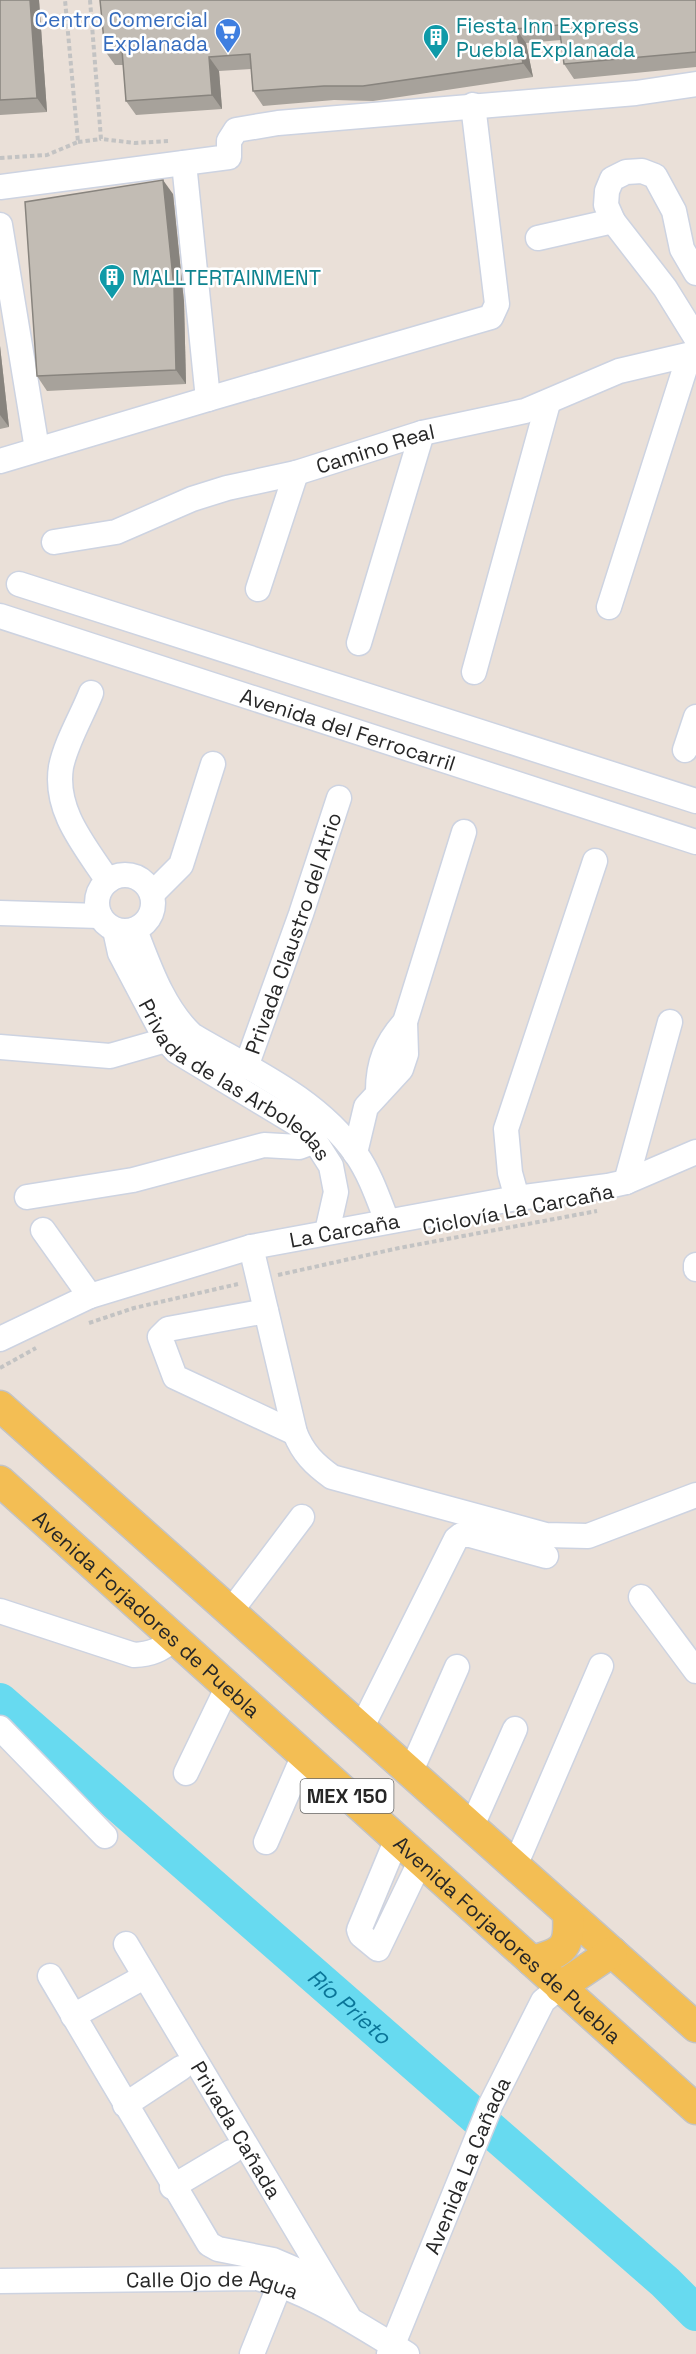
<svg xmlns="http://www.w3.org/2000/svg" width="696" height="2354" viewBox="0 0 696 2354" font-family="'Space Grotesk',sans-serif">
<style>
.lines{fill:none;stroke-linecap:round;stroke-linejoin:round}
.river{stroke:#67daf0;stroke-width:36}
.minor-casing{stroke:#cdd3e1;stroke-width:27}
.major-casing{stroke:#c3c3c3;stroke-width:33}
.path{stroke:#c3c3c3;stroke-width:4;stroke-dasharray:4.5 3;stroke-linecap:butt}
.minor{stroke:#fff;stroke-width:24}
.major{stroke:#f3be54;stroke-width:30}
.wall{fill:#a7a29b}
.shaded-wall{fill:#88847e}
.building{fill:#c2bcb4;stroke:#88847e;stroke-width:1.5}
.labels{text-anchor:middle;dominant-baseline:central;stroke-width:5;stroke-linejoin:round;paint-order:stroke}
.shield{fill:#fff;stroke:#686868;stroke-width:1.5}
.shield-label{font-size:20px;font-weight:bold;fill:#272727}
.shop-label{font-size:21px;fill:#366cbe;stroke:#fff;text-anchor:end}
.culture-label{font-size:21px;fill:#0d838f;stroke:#fff;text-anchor:start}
.street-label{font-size:21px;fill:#272727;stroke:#fff}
.water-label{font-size:22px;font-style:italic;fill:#0a7598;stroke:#fff}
</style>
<rect width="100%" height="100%" fill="#eae0d8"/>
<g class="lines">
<path class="river" id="s1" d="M0 1701 665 2282 696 2313"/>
<g class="minor-casing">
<g id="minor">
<polyline points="184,163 208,399 491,317 497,304 473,105"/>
<polyline points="0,187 229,157 229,141 236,130 278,123 636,93 696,84"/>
<polyline points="0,225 37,449"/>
<polyline points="538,238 613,221"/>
<polyline points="696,273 682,249 674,211 655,176 642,171 626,172 612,179 607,191 606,205 613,221 665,288 696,338"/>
<polyline points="0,461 208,399"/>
<path id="s2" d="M54 542 116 532 192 499 227 488 296 473 422 433 525 411 619 371 696 353"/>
<polyline points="19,584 696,801"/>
<polyline points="258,589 296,473"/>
<polyline points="609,607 689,356"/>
<path id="s3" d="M0 616 696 842"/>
<polyline points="359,643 422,433"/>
<polyline points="474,672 548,403"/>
<path d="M91 693C82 716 66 742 61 767 54 811 85 846 108 881"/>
<polyline points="685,750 696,717"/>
<circle cx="125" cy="903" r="28"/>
<polyline points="152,894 181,865 213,764"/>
<polyline points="0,913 100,916"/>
<path id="s4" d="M115 930 120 953 166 1040 176 1051 297 1124 315 1141 331 1166 336 1192 327 1232"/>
<path d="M135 930C149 966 163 1008 192 1035 249 1069 317 1098 356 1154 370 1174 378 1198 387 1221"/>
<polyline points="0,1047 110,1056 166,1040"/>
<path id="s5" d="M246 1067 301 914 339 798"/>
<path d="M378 1091C378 1063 386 1043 405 1022L464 832"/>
<polyline points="355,1153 366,1107 401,1069 406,1054 405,1022"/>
<polyline points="626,1182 670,1022"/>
<polyline points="27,1197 133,1180 264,1145 299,1147 315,1141"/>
<polyline points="517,1198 510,1173 506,1129 595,861"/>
<polyline points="43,1230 90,1296"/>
<path d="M251 1247 295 1433C303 1453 314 1464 332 1477L546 1535 588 1536 696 1495"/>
<polyline points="696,1265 696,1269"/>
<polyline points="266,1311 168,1329 160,1337 175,1377 295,1433"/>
<path id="s6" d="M0 1339 90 1296 251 1247 517 1198 608 1186 626 1182 696 1152"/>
<polyline points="641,1597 696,1671"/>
<path d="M0 1611 134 1655C151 1654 161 1650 174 1639"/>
<polyline points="231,1611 302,1517"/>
<polyline points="362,1727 456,1539 461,1535 470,1535 546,1556"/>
<polyline points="0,1728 105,1836"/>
<polyline points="411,1771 457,1667"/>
<polyline points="186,1773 227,1688"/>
<polyline points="472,1826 515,1729"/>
<polyline points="396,1841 359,1930 361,1935 378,1949 420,1862"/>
<polyline points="266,1842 303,1757"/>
<polyline points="515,1866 601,1666"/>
<path id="s7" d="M126 1944 348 2316"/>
<polyline points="50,1976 209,2244 218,2249 273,2260 327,2283"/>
<polyline points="73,2016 144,1977"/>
<polyline points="125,2105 181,2068"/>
<polyline points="172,2187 231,2152"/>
<path id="s8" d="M0 2281 257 2278C313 2293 358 2325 407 2354"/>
<polyline points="252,2354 280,2284"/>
<path id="s9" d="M389 2354 491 2104 543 2001 560 1987"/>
</g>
</g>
<g class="major-casing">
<g id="major">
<polyline points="0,1406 696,2027"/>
<path id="s10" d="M0 1481 696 2109"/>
<path d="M532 1961C565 1952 570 1948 568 1913"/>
<polyline points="560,1987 612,1952"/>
</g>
</g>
<g class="path">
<polyline points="90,0 101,139 135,143 168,141"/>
<polyline points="78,142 101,139"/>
<polyline points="0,158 47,155 78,142 65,0"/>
<polyline points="278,1275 399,1248 597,1211"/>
<polyline points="89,1323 134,1308 238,1284"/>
<polyline points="0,1368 36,1348"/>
</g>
<use href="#minor" class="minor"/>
<use href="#major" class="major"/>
</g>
<g class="wall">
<polygon points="0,0 39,0 47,112 0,115"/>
<polygon points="696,0 696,67 574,79 564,64 561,40 526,43 533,77 373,101 334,100 263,106 253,91 251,69 219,71 222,109 136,115 126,101 123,65 115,65 105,51"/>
<polygon points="173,194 184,302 186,384 47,391 37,376"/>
<polygon points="0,346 9,427 0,429"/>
</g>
<g class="shaded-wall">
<polygon points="30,0 39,0 47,112 37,98"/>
<polygon points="516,29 526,43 533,77 523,63"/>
<polygon points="209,57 219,71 222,109 212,95"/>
<polygon points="163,180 173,194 184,302 186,384 176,370"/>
<polygon points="0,346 9,427 0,415"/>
</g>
<g class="building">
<polygon points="0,0 30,0 37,98 0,100"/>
<polygon points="100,0 696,0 696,52 564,64 559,25 516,29 523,63 363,86 324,86 253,91 250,54 209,57 212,95 126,101 122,50 105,51"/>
<polygon points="163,180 174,288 176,370 37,376 25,202"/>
</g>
<defs>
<g id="supermarket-pin" transform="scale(1.35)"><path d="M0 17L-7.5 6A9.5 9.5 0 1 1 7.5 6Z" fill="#3f7fe0" stroke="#fff"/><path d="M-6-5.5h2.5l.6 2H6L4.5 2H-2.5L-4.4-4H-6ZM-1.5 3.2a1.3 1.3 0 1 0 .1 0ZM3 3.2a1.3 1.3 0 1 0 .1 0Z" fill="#fff"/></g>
<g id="building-pin" transform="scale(1.35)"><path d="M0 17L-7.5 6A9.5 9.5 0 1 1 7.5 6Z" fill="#0f9aa8" stroke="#fff"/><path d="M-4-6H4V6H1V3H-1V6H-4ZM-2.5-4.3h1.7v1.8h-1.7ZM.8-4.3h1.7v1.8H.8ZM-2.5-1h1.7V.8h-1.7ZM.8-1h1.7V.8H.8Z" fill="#fff"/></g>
</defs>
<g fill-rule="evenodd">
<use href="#supermarket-pin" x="228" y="31"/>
<use href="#building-pin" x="436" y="37"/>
<use href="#building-pin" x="112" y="277"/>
</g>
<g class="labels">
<rect class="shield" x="300.5" y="1779" width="93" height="34" rx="4.5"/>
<g class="shield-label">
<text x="347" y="1796">MEX 150</text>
</g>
<g class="shop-label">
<text x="208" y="19">Centro Comercial<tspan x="208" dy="24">Explanada</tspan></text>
</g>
<g class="culture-label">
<text x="456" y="25">Fiesta Inn Express<tspan x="456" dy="24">Puebla Explanada</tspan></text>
<text x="132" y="277">MALLTERTAINMENT</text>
</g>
<g class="street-label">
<text stroke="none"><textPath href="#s2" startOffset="336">Camino Real</textPath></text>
<text stroke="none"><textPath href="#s3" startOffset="366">Avenida del Ferrocarril</textPath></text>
<text stroke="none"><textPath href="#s5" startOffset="142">Privada Claustro del Atrio</textPath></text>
<text stroke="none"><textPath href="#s4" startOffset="200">Privada de las Arboledas</textPath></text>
<text transform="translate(518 1209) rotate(-11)">Ciclovía La Carcaña</text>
<text stroke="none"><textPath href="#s6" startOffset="363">La Carcaña</textPath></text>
<text stroke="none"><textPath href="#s10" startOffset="198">Avenida Forjadores de Puebla</textPath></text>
<text stroke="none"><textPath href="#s10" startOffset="684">Avenida Forjadores de Puebla</textPath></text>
<text stroke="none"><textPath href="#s7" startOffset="216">Privada Cañada</textPath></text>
<text stroke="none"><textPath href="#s9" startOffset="204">Avenida La Cañada</textPath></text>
<text stroke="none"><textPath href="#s8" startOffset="213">Calle Ojo de Agua</textPath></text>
</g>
<g class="water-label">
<text stroke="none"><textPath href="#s1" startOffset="464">Río Prieto</textPath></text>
</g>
</g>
</svg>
